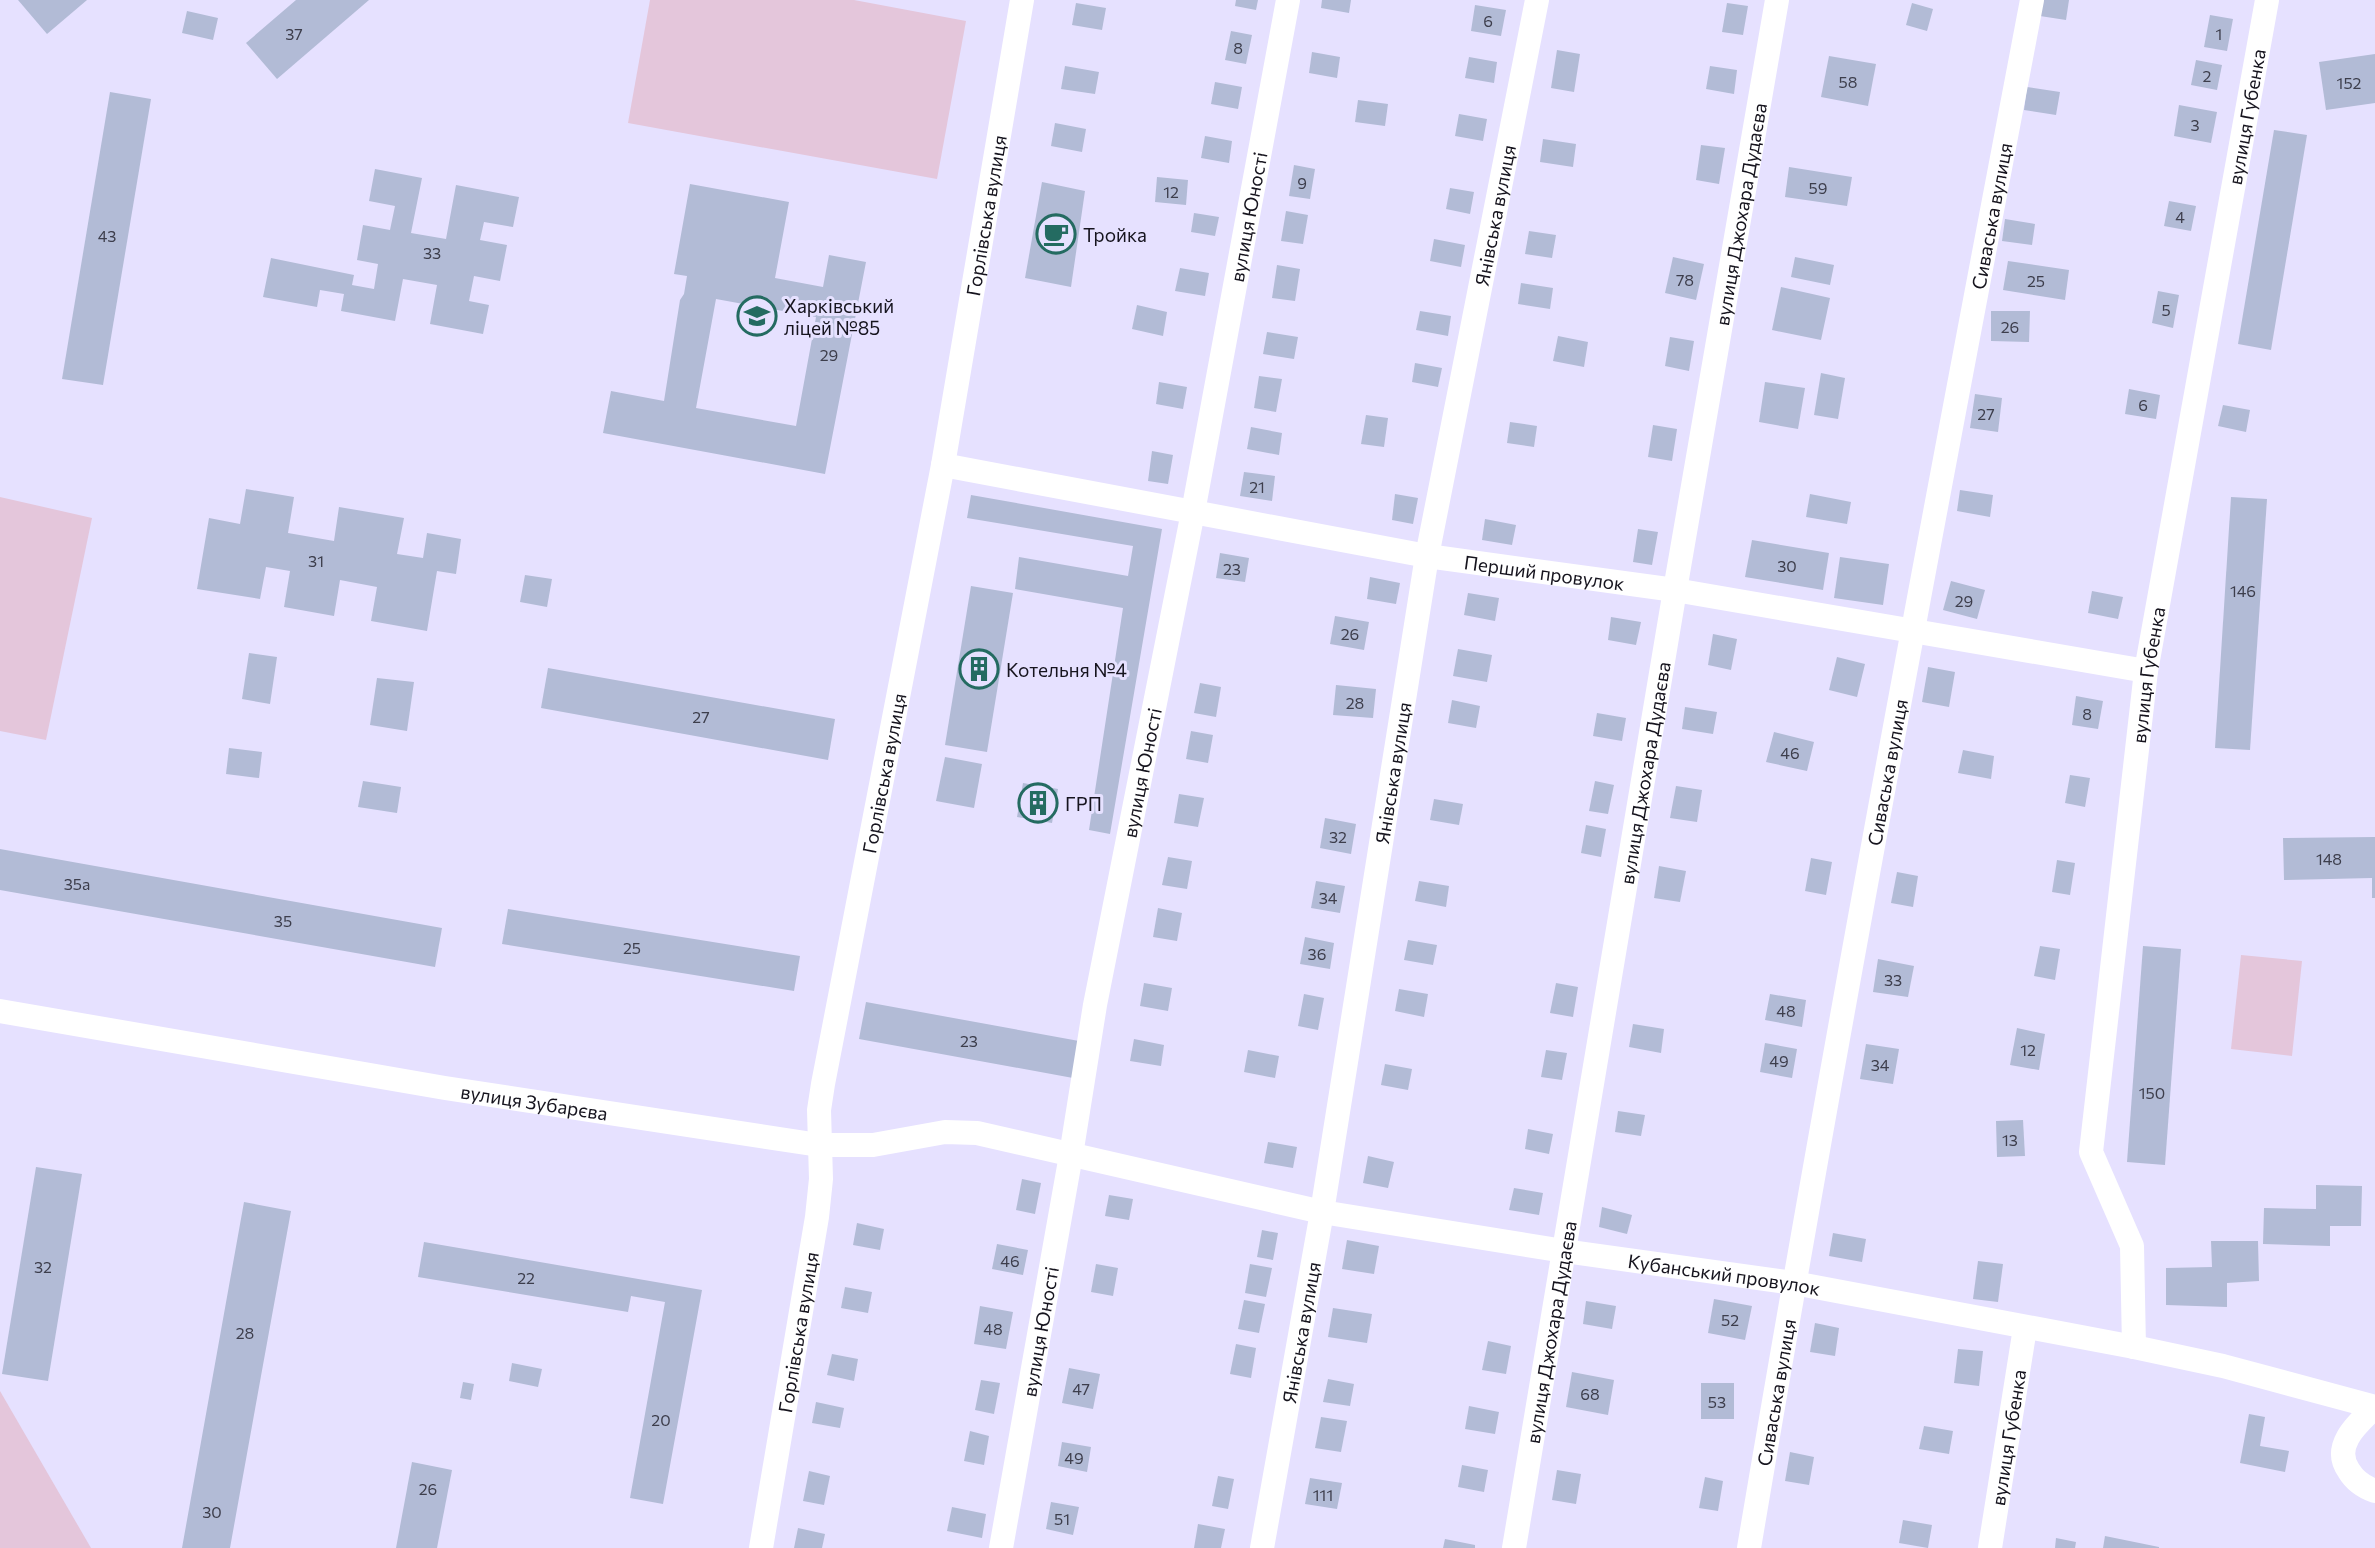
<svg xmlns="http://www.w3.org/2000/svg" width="2375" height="1548" viewBox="0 0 2375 1548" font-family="Commissioner,sans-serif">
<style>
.green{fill:#e4c6db}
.building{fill:#b2bbd6;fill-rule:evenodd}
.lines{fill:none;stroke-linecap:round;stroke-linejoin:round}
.minor{stroke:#fff;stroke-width:24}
.labels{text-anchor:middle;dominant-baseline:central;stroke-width:6;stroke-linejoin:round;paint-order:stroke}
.number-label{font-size:16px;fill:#3d3e4c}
.street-label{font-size:19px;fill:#16141e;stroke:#e6e1ff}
.poi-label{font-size:19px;fill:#16141e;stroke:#e6e1ff;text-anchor:start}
</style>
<rect width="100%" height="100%" fill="#e6e1ff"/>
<g class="green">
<polygon points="650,0 854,0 966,21 937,179 628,123"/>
<polygon points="0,497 92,518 46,740 0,731"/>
<polygon points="2241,955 2302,961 2292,1056 2231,1049"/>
<polygon points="0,1391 91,1548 0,1548"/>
</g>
<g class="building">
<polygon points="18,0 87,0 47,34"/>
<polygon points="296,0 369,0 277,79 246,43"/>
<polygon points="1236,0 1258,0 1256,10 1235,6"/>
<polygon points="1322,0 1351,0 1349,13 1321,8"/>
<polygon points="2042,0 2069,0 2066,20 2040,16"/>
<polygon points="1076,3 1106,8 1102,30 1072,25"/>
<polygon points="1727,3 1748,6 1743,35 1722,32"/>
<polygon points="1912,3 1933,9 1927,31 1906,25"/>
<polygon points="1475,5 1506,10 1501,36 1471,31"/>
<polygon points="187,11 218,18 213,40 182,33"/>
<polygon points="2210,15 2233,19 2227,51 2204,47"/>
<polygon points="1231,31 1252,35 1246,64 1225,60"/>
<polygon points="1557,50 1580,54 1574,92 1551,88"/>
<polygon points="1312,52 1340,57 1337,78 1309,73"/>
<polygon points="2375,54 2375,103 2326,110 2319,62"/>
<polygon points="1829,56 1876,64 1868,106 1821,97"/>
<polygon points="1469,57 1497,62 1494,83 1465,78"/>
<polygon points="2196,60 2222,65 2217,90 2191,85"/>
<polygon points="1065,66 1099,72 1095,94 1061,89"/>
<polygon points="1710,66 1737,70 1734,94 1706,89"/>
<polygon points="1215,82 1242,87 1238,109 1211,104"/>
<polygon points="2027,87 2060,92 2056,115 2024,110"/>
<polygon points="110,92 151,99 103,385 62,379"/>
<polygon points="1358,100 1388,104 1385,126 1355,122"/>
<polygon points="2179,105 2217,112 2211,143 2174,136"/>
<polygon points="1459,114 1487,119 1483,141 1455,136"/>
<polygon points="1055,123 1086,129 1082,152 1051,146"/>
<polygon points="2274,130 2307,135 2271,350 2238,344"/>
<polygon points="1205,136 1232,141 1229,163 1201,158"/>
<polygon points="1543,139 1576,144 1573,167 1540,162"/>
<polygon points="1701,145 1725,148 1719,184 1696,180"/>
<polygon points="1294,165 1315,169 1310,199 1289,196"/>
<polygon points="1789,167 1852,177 1847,206 1785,197"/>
<polygon points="375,169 422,178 411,233 446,239 456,185 519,197 513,227 484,222 480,240 507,245 500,281 474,276 469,301 489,305 483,334 430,324 437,285 403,279 395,321 341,311 344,294 320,290 317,307 263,297 271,258 354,275 352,285 374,289 378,264 357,260 363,225 390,230 395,206 369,201"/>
<polygon points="1157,177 1188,180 1186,205 1155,202"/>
<polygon points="1042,182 1085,191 1071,287 1025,278"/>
<path d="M690 184 789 202 775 278 823 287 829 255 866 262 825 474 603 433 611 391 664 401 680 300 684 294 687 276 674 274ZM716 299 816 317 796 426 696 408Z"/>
<polygon points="1450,188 1474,192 1470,214 1446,209"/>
<polygon points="2169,201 2196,206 2191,231 2164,226"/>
<polygon points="1286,211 1308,215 1303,244 1281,241"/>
<polygon points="1194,213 1219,217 1215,236 1191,232"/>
<polygon points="2005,219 2035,224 2032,245 2002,241"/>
<polygon points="1529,231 1556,235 1552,258 1525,254"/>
<polygon points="1434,239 1465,245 1461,267 1430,261"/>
<polygon points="1673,257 1704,264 1696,300 1665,293"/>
<polygon points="1795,257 1834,265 1830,285 1791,277"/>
<polygon points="2008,261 2069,270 2065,300 2003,290"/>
<polygon points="1277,265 1300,269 1295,301 1272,298"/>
<polygon points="1180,268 1209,273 1205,296 1175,291"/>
<polygon points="1521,283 1553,288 1550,309 1518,304"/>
<polygon points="1781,287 1830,298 1821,340 1772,330"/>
<polygon points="2158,291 2179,295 2173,328 2152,323"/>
<polygon points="1137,305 1167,312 1163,336 1132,329"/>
<polygon points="1420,311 1451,316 1448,336 1416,330"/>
<polygon points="1991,311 2030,311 2029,342 1991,341"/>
<polygon points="1267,332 1298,337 1294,359 1263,354"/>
<polygon points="1558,336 1588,342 1584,367 1553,361"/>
<polygon points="1670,337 1694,341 1689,371 1665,366"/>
<polygon points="1415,363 1442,368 1438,387 1412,382"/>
<polygon points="1821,373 1845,378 1838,419 1814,415"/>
<polygon points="1259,376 1282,379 1276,412 1254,408"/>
<polygon points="1159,382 1187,387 1183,409 1156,404"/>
<polygon points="1765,382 1805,388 1798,429 1759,422"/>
<polygon points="2129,389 2160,395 2156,419 2125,414"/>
<polygon points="1975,394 2002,398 1998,432 1970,428"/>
<polygon points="2223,405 2250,410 2246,432 2218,426"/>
<polygon points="1366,415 1388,418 1384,447 1361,444"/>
<polygon points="1510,422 1537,426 1534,447 1507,443"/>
<polygon points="1653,425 1677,429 1672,461 1648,457"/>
<polygon points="1251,427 1282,433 1279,455 1247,449"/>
<polygon points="1152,451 1173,455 1168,484 1148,481"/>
<polygon points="1244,472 1275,476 1272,501 1240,496"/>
<polygon points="246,489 294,497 288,533 334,541 339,507 404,518 397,554 423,558 427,533 461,539 456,574 437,571 427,631 371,621 377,587 340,580 334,616 284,607 290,571 266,567 260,599 197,589 209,518 240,524"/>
<polygon points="1960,490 1993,495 1990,517 1957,511"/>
<polygon points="1395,494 1418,498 1413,524 1392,520"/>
<polygon points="1810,494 1851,502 1847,524 1806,517"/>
<polygon points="971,495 1162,529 1110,834 1089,830 1123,608 1015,589 1019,557 1128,576 1133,546 967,518"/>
<polygon points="2231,497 2267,499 2250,750 2215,748"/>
<polygon points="1485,519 1516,525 1512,545 1482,540"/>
<polygon points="1638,529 1658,532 1652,565 1633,562"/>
<polygon points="1752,540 1829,553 1823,590 1745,577"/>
<polygon points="1220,553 1249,558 1245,582 1216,578"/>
<polygon points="1840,557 1889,564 1883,605 1834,598"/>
<polygon points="525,575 552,579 547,607 520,602"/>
<polygon points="1370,577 1400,583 1396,604 1367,599"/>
<polygon points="1951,581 1985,590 1977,619 1943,610"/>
<polygon points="971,586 1013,593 987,752 945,745"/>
<polygon points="2092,591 2123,597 2118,619 2088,613"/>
<polygon points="1468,593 1499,598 1495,621 1464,615"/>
<polygon points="1335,616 1369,622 1364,650 1330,644"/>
<polygon points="1611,617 1641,622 1636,645 1608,640"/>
<polygon points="1713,634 1737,639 1731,670 1708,665"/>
<polygon points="1458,649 1492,655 1487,682 1453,676"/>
<polygon points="249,653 277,657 270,704 242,699"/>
<polygon points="1837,657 1865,664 1857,697 1829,690"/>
<polygon points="1928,667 1955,672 1949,707 1922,702"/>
<polygon points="548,668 835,719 828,760 541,708"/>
<polygon points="377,678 414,682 407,731 370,725"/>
<polygon points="1200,683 1221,687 1216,717 1194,713"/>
<polygon points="1336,685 1376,689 1373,718 1333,715"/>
<polygon points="2076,696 2103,701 2098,729 2072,725"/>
<polygon points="1452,700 1480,706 1476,728 1448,723"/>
<polygon points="1685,707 1717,712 1713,734 1682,729"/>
<polygon points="1597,713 1626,718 1622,741 1593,736"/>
<polygon points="1191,731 1213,735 1208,763 1186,759"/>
<polygon points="1774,732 1814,742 1807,771 1766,762"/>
<polygon points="229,748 262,752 259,778 226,774"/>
<polygon points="1963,750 1994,756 1991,779 1958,773"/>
<polygon points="945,757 982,764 974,808 936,801"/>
<polygon points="2070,775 2090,778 2085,807 2065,803"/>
<polygon points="363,781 401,787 397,813 358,807"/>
<polygon points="1595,781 1614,785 1608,814 1589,811"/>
<polygon points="1023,783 1058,789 1052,823 1017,817"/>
<polygon points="1676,786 1702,790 1697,822 1670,818"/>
<polygon points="1179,794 1204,798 1198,827 1174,823"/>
<polygon points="1434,799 1463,804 1459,825 1430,820"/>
<polygon points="1325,818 1356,824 1351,854 1320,848"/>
<polygon points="1586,825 1606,829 1601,857 1581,853"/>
<polygon points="2375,837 2375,898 2372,898 2372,878 2284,880 2283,838"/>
<polygon points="0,849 442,928 435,967 0,890"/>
<polygon points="1168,857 1192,861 1187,889 1162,885"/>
<polygon points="1811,858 1832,862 1826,895 1805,891"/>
<polygon points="2057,860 2075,863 2070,895 2052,892"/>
<polygon points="1659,866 1686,871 1680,902 1654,898"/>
<polygon points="1897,872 1918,876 1913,907 1891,903"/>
<polygon points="1316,881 1345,886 1340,913 1311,908"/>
<polygon points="1419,881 1449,886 1446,907 1415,901"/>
<polygon points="1158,908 1182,913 1177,941 1153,937"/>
<polygon points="508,909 800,956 794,991 502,944"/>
<polygon points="1305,937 1334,943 1330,969 1300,964"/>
<polygon points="1408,940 1437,945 1433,965 1404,960"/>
<polygon points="2040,946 2060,949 2055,980 2034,976"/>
<polygon points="2143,946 2181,949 2165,1165 2127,1162"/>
<polygon points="1878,959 1914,966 1908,997 1873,992"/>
<polygon points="1144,983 1172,988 1168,1011 1140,1006"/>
<polygon points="1556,983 1578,987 1573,1017 1550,1013"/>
<polygon points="1399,989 1428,994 1424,1017 1395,1011"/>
<polygon points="1304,994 1324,998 1318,1030 1298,1026"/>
<polygon points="1770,994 1806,1000 1802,1027 1765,1020"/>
<polygon points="866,1002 1079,1041 1073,1078 859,1039"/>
<polygon points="1633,1024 1664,1029 1661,1053 1629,1047"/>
<polygon points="2017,1028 2045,1034 2039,1070 2010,1065"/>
<polygon points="1134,1039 1164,1045 1161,1066 1130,1061"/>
<polygon points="1765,1043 1797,1049 1792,1078 1760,1072"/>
<polygon points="1866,1044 1899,1049 1893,1084 1860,1079"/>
<polygon points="1248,1050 1279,1056 1275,1078 1244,1072"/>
<polygon points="1546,1050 1567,1053 1562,1080 1541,1077"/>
<polygon points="1385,1064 1412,1069 1408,1090 1381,1085"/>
<polygon points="1618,1111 1645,1115 1641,1136 1615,1132"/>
<polygon points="2023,1120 2025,1156 1997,1157 1996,1121"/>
<polygon points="1528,1129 1553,1134 1549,1154 1525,1149"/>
<polygon points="1268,1142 1297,1147 1293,1168 1264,1163"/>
<polygon points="1368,1156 1394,1162 1388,1188 1363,1183"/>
<polygon points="36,1167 82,1174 48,1381 2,1374"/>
<polygon points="1022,1179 1041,1183 1035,1214 1016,1210"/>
<polygon points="2316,1185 2362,1186 2361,1226 2330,1226 2330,1246 2263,1244 2264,1208 2316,1209"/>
<polygon points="1514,1188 1543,1193 1539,1215 1509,1210"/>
<polygon points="1109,1195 1133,1199 1129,1220 1105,1216"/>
<polygon points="244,1202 291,1211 261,1376 230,1548 182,1548"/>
<polygon points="1602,1207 1632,1215 1627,1234 1599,1227"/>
<polygon points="857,1223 884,1229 880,1250 853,1245"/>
<polygon points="1262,1230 1278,1233 1273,1260 1257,1257"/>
<polygon points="1833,1233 1866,1239 1862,1262 1829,1256"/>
<polygon points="1347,1240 1379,1246 1374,1274 1342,1269"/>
<polygon points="2211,1241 2258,1241 2259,1281 2227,1283 2227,1307 2166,1305 2166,1268 2212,1267"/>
<polygon points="424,1242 702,1290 663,1504 630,1498 665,1302 631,1296 628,1312 418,1277"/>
<polygon points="997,1244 1028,1250 1023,1275 992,1269"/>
<polygon points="1978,1261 2003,1264 1998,1302 1973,1299"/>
<polygon points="1096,1264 1118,1268 1113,1296 1091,1292"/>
<polygon points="1250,1264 1272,1268 1266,1297 1245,1293"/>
<polygon points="845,1287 872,1292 868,1313 841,1308"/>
<polygon points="1714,1299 1752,1306 1745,1340 1708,1333"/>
<polygon points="1244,1300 1265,1304 1259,1333 1238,1329"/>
<polygon points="1586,1301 1616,1306 1612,1329 1583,1324"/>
<polygon points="980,1306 1013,1312 1006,1349 974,1344"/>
<polygon points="1333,1308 1372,1314 1367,1343 1328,1337"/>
<polygon points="1815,1323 1839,1328 1835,1356 1810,1352"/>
<polygon points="1488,1341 1511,1346 1506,1374 1482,1370"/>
<polygon points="1236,1344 1256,1348 1251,1378 1230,1374"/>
<polygon points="1958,1349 1983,1351 1979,1386 1954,1383"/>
<polygon points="832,1354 858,1359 854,1381 827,1375"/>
<polygon points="512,1363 542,1369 538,1387 509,1381"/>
<polygon points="1069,1368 1100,1374 1093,1409 1062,1403"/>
<polygon points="1572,1372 1614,1380 1608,1415 1566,1407"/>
<polygon points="1328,1379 1354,1384 1350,1406 1323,1402"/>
<polygon points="981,1380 1000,1383 994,1414 975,1410"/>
<polygon points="463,1382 474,1384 471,1400 460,1398"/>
<rect x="1701" y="1383" width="33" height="36"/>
<polygon points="816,1402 844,1408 840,1428 812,1423"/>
<polygon points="1469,1406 1499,1412 1495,1434 1465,1429"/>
<polygon points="2249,1414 2265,1417 2260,1446 2289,1451 2285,1472 2240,1463"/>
<polygon points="1321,1417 1347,1421 1341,1452 1315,1448"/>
<polygon points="1924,1426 1953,1431 1949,1454 1919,1449"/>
<polygon points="970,1431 989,1436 984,1465 964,1461"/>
<polygon points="1062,1442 1091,1447 1087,1472 1058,1466"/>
<polygon points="1790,1452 1814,1457 1809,1485 1785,1481"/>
<polygon points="412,1462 452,1470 437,1548 396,1548"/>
<polygon points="1462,1465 1488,1470 1484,1492 1458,1487"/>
<polygon points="1557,1470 1581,1474 1576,1504 1552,1500"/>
<polygon points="809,1471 830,1476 824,1505 803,1501"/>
<polygon points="1218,1476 1234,1479 1228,1509 1212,1506"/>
<polygon points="1705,1477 1723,1481 1718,1511 1699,1508"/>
<polygon points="1310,1478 1342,1483 1337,1509 1305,1504"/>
<polygon points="1051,1502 1079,1507 1073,1535 1046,1529"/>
<polygon points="952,1507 986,1514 982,1538 947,1531"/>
<polygon points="1903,1520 1932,1525 1928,1548 1899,1543"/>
<polygon points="1198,1524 1225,1529 1221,1548 1194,1548"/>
<polygon points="798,1528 825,1534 822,1548 794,1548"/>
<polygon points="2105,1536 2159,1547 2159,1548 2103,1548"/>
<polygon points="2056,1538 2076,1542 2075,1548 2055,1548"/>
<polygon points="1445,1539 1475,1545 1475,1548 1443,1548"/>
</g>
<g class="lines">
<g class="minor">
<path id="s1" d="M943 465 1427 556 1675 590 2146 671"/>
<path id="s2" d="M0 1011 445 1088 819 1145H873L945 1132 977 1133 1322 1212 1564 1251 1794 1283 2134 1347 2223 1366 2375 1407"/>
<path id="s3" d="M2134 1347 2132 1246 2091 1152 2146 671 2267 0"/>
<path d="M2375 1407C2358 1423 2331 1446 2349 1471 2355 1481 2364 1487 2375 1491"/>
<path id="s4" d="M761 1548 817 1217 821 1179 819 1110 823 1084 943 465 1022 0"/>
<path id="s5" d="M1001 1548 1071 1155 1095 1005 1193 512 1288 0"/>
<path id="s6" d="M1262 1548 1322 1212 1427 556 1537 0"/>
<path id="s7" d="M1514 1548 1675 590 1777 0"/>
<path id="s8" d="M1749 1548C1836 1031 1934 515 2032 0"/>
<path id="s9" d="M1990 1548 2025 1328"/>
</g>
</g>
<defs>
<g id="cafe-ring" transform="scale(2.0125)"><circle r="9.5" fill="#e6e1ff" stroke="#246b61" stroke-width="1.5"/><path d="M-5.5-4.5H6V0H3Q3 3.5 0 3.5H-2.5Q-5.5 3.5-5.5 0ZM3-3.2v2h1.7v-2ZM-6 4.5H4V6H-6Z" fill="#246b61"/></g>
<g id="school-ring" transform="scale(2.0125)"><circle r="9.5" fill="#e6e1ff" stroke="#246b61" stroke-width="1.5"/><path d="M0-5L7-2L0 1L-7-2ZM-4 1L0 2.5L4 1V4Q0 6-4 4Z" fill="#246b61"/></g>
<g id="building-ring" transform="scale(2.0125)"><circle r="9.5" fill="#e6e1ff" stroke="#246b61" stroke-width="1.5"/><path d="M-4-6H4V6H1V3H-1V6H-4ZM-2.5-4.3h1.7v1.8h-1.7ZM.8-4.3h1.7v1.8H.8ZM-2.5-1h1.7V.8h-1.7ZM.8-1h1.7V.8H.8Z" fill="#246b61"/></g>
</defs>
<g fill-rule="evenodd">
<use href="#cafe-ring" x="1056" y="234"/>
<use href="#school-ring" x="757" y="316"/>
<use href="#building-ring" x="979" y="669"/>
<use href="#building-ring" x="1038" y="803"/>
</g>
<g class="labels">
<g class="number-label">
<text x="1488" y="20">6</text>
<text x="294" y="33">37</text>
<text x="2219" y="33">1</text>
<text x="1238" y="47">8</text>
<text x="2207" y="75">2</text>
<text x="1848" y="81">58</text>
<text x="2349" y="82">152</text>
<text x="2195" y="124">3</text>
<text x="1302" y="182">9</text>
<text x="1818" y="187">59</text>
<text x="1171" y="191">12</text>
<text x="2180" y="216">4</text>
<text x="107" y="235">43</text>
<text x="432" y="252">33</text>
<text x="1685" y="279">78</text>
<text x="2036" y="280">25</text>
<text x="2166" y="309">5</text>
<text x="2010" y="326">26</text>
<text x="829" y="354">29</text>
<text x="2143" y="404">6</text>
<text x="1986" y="413">27</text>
<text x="1257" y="486">21</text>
<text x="316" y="560">31</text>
<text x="1787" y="565">30</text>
<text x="1232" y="568">23</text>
<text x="2243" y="590">146</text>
<text x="1964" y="600">29</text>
<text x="1350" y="633">26</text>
<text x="1355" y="702">28</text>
<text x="2087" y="713">8</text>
<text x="701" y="716">27</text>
<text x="1790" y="752">46</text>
<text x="1338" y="836">32</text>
<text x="2329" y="858">148</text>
<text x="77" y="883">35а</text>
<text x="1328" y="897">34</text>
<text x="283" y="920">35</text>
<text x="632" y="947">25</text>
<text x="1317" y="953">36</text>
<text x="1893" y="979">33</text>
<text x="1786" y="1010">48</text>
<text x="969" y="1040">23</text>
<text x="2028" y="1049">12</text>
<text x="1779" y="1060">49</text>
<text x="1880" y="1064">34</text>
<text x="2152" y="1092">150</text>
<text x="2010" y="1139">13</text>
<text x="1010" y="1260">46</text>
<text x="43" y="1266">32</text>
<text x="526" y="1277">22</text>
<text x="1730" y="1319">52</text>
<text x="993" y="1328">48</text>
<text x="245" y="1332">28</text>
<text x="1081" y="1388">47</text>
<text x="1590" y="1393">68</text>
<text x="1717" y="1401">53</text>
<text x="661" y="1419">20</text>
<text x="1074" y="1457">49</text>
<text x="428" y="1488">26</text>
<text x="1323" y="1494">111</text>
<text x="212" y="1511">30</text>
<text x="1062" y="1518">51</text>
</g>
<g class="street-label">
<text stroke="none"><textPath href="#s3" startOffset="1251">вулиця Губенка</textPath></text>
<text stroke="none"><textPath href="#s6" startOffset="1353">Янівська вулиця</textPath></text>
<text stroke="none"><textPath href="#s7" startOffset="1353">вулиця Джохара Дудаєва</textPath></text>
<text stroke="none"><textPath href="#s4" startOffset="1353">Горлівська вулиця</textPath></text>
<text stroke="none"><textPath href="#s8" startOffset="1354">Сиваська вулиця</textPath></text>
<text stroke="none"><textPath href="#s5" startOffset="1354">вулиця Юності</textPath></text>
<text stroke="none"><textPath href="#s1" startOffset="611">Перший провулок</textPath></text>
<text stroke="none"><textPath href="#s3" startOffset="684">вулиця Губенка</textPath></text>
<text stroke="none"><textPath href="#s4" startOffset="786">Горлівська вулиця</textPath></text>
<text stroke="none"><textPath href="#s5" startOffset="788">вулиця Юності</textPath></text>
<text stroke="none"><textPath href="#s6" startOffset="786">Янівська вулиця</textPath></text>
<text stroke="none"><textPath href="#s8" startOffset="788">Сиваська вулиця</textPath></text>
<text stroke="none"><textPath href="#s7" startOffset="786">вулиця Джохара Дудаєва</textPath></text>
<text stroke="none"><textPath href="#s2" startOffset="542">вулиця Зубарєва</textPath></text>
<text stroke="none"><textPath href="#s2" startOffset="1750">Кубанський провулок</textPath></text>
<text stroke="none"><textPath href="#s5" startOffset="220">вулиця Юності</textPath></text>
<text stroke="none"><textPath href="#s4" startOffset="219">Горлівська вулиця</textPath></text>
<text stroke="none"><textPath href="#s6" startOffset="219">Янівська вулиця</textPath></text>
<text stroke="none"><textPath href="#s7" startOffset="219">вулиця Джохара Дудаєва</textPath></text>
<text stroke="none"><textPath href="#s8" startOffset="158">Сиваська вулиця</textPath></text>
<text stroke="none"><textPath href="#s9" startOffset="112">вулиця Губенка</textPath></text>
</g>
<g class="poi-label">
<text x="1083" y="234">Тройка</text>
<text x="784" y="305">Харківський<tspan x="784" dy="22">ліцей №85</tspan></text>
<text x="1006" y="669">Котельня №4</text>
<text x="1065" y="803">ГРП</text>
</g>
</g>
</svg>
